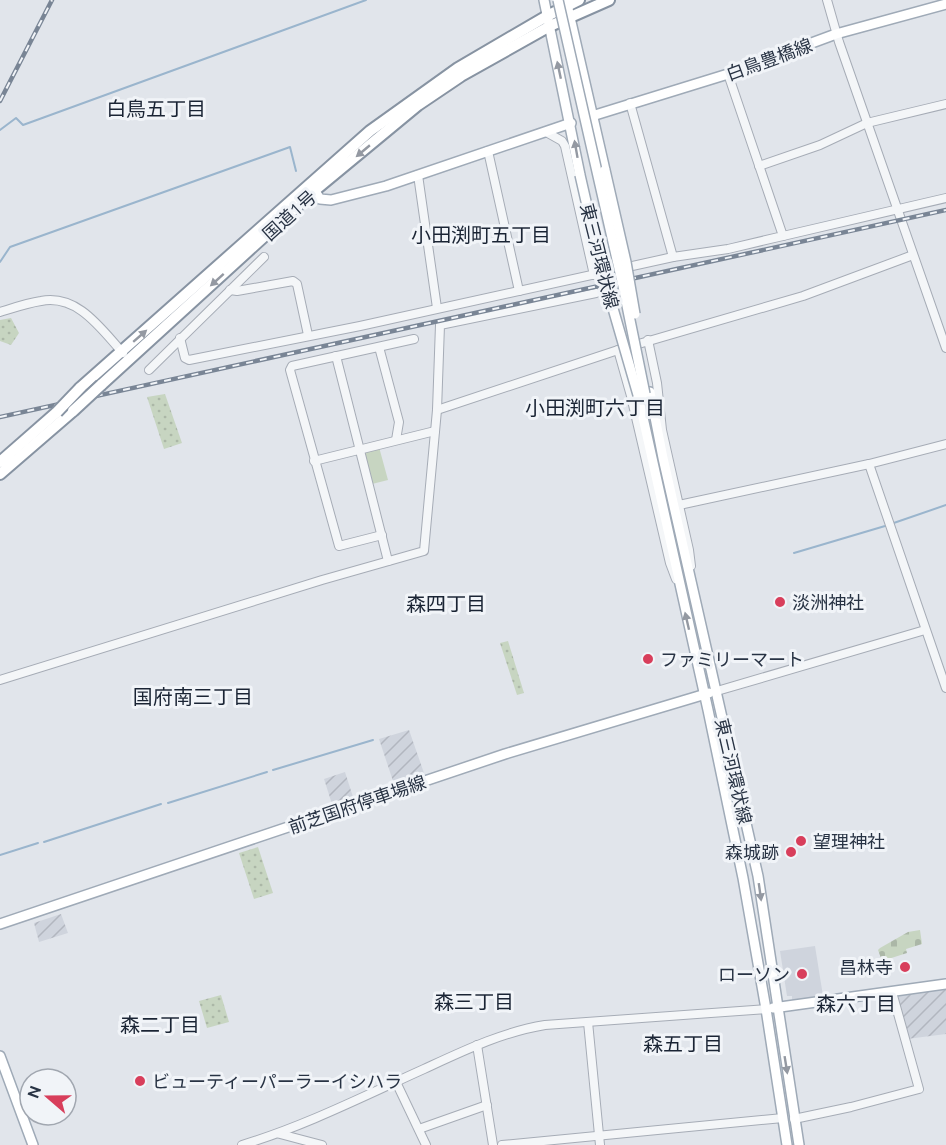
<svg xmlns="http://www.w3.org/2000/svg" width="946" height="1145" viewBox="0 0 946 1145" font-family="Ubuntu,'Noto Sans JP',sans-serif">
<style>
.built{fill:#cfd4dd}
.industrial{fill:url(#industrial-furrows)}
.grass{fill:url(#grass-dots)}
.cemetery{fill:url(#cemetery-stones)}
.green{fill:#c7d5c1}
.lines{fill:none;stroke-linecap:round;stroke-linejoin:round}
.stream{stroke:#9ab5cd;stroke-width:2}
.minor-casing{stroke:#a6acb6;stroke-width:10}
.major-casing{stroke:#9faab7;stroke-width:12}
.highway-casing{stroke:#8793a2;stroke-width:14}
.minor{stroke:#f4f6f8;stroke-width:8}
.major{stroke:#fff;stroke-width:9}
.highway{stroke:#fff;stroke-width:10}
.rail-casing{stroke:#798595;stroke-width:4.5}
.rail{stroke:#f1f4f8;stroke-width:2;stroke-dasharray:7;stroke-linecap:butt}
.major-bridge-casing{stroke:#9faab7;stroke-width:12;stroke-linecap:butt}
.highway-bridge-casing{stroke:#8793a2;stroke-width:14;stroke-linecap:butt}
.major-bridge{stroke:#fff;stroke-width:9}
.highway-bridge{stroke:#fff;stroke-width:10}
.oneway{fill:#9499a2}
.poi-dot{fill:#d83e5b;stroke:#f1f4f8;stroke-width:2}
.labels{text-anchor:middle;dominant-baseline:central;stroke-width:6;stroke-linejoin:round;paint-order:stroke}
.street-label{font-size:18px;fill:#283344;stroke:#f1f4f8}
.poi-label{font-size:18px;fill:#283344;stroke:#f1f4f8;text-anchor:start}
.neighbourhood-label{font-size:20px;fill:#1a2434;stroke:#f1f4f8}
</style>
<defs>
<pattern id="industrial-furrows" width="10" height="10" patternUnits="userSpaceOnUse" patternTransform="scale(1.5)"><rect width="10" height="10" fill="#cfd4dd"/><path d="M-1 1l2-2M0 10L10 0M9 11l2-2" fill="none" stroke="#b2b6bf"/></pattern>
<pattern id="grass-dots" width="8" height="8" patternUnits="userSpaceOnUse" patternTransform="scale(1.5)"><rect width="8" height="8" fill="#c7d5c1"/><path d="M2 2h.1M6 6h.1" fill="none" stroke="#abb7a7" stroke-width="1.8" stroke-linecap="round"/></pattern>
<pattern id="cemetery-stones" width="16" height="16" patternUnits="userSpaceOnUse" patternTransform="scale(1.5)"><rect width="16" height="16" fill="#c7d5c1"/><path d="M2 7V4a2 2 0 0 1 4 0v3zM10 15v-3a2 2 0 0 1 4 0v3z" fill="#abb7a7"/></pattern>
</defs>
<rect width="100%" height="100%" fill="#e1e5eb"/>
<polygon class="built" points="815,946 823,996 792,1000 792,996 787,996 780,951"/>
<g class="industrial">
<polygon points="409,730 424,773 394,784 379,739"/>
<polygon points="345,772 353,797 332,804 324,779"/>
<polygon points="61,914 68,933 39,942 34,923"/>
<polygon points="946,989 946,1034 907,1039 897,996"/>
</g>
<g class="grass">
<polygon points="11,318 19,333 11,345 0,341 0,320"/>
<polygon points="165,394 182,443 164,449 147,397"/>
<polygon points="508,641 524,693 517,695 500,643"/>
<polygon points="258,847 273,893 254,899 239,853"/>
<polygon points="221,995 229,1022 207,1028 199,1001"/>
</g>
<polygon class="cemetery" points="920,930 922,944 906,949 907,953 882,961 878,950 880,948 908,932"/>
<polygon class="green" points="379,447 388,480 372,484 364,451"/>
<g class="lines">
<g class="stream">
<polyline points="0,130 16,118 23,125 366,0"/>
<polyline points="0,262 10,247 290,147 296,171"/>
<polyline points="794,553 885,526 946,505"/>
<polyline points="273,770 373,740"/>
<polyline points="168,803 267,772"/>
<polyline points="44,842 161,804"/>
<polyline points="0,855 38,843"/>
</g>
<g class="minor-casing">
<g id="minor">
<polyline points="827,0 839,42 946,348"/>
<polyline points="546,132 562,141 565,146 594,275"/>
<polyline points="488,151 519,291"/>
<polyline points="759,166 820,145 867,123 946,104"/>
<polyline points="418,175 437,308"/>
<polyline points="783,236 946,198"/>
<polyline points="673,257 728,249 783,236 728,74"/>
<polyline points="230,290 237,291 293,281 297,284 308,335"/>
<path d="M0 312C13 308 27 303 41 301 78 294 101 329 123 353"/>
<polyline points="180,338 185,358 189,360 360,326 673,257 630,103"/>
<polyline points="648,340 657,383 662,430 689,550 691,566"/>
<polyline points="379,347 399,422 396,440"/>
<polyline points="618,350 631,396 670,563 676,579"/>
<polyline points="336,356 388,561"/>
<polyline points="149,370 264,257"/>
<polyline points="437,410 618,350 803,296 913,255"/>
<polyline points="314,461 435,431"/>
<polyline points="869,464 946,688"/>
<polyline points="679,505 869,464 946,444"/>
<polyline points="382,535 339,546 290,370 292,366 414,339"/>
<polyline points="0,680 322,580 424,551 437,410 440,325 596,293"/>
<polyline points="717,691 925,630"/>
<polyline points="588,1022 600,1145"/>
<polyline points="477,1045 493,1145"/>
<polyline points="396,1082 426,1145"/>
<polyline points="794,1119 851,1107 919,1089 892,992"/>
<polyline points="419,1129 487,1105"/>
<polyline points="280,1134 322,1145"/>
<path d="M242 1145C305 1126 364 1096 424 1069 463 1051 502 1032 545 1025L766 1009"/>
<polyline points="502,1145 783,1118"/>
</g>
</g>
<g class="major-casing">
<g id="major">
<polyline points="544,0 580,175"/>
<polyline points="566,0 605,170"/>
<polyline points="592,116 728,74 836,34 946,4"/>
<polyline points="311,185 320,199 331,200 386,186 571,123"/>
<polyline points="650,392 663,458 758,876 799,1145"/>
<polyline points="638,395 708,710 743,878 766,1009 787,1145"/>
<polyline points="0,924 505,754 709,693"/>
<polyline points="773,1008 946,984"/>
<polyline points="0,1056 33,1145"/>
</g>
</g>
<g class="highway-casing">
<g id="highway">
<polyline points="101,385 314,191 418,105 461,76 550,26 609,0"/>
<polyline points="80,388 370,131 458,68 547,16 579,0"/>
<polyline points="0,462 57,412"/>
<polyline points="0,474 73,411"/>
</g>
</g>
<use href="#minor" class="minor"/>
<use href="#major" class="major"/>
<use href="#highway" class="highway"/>
<g class="rail-casing">
<g id="rail">
<polyline points="0,101 52,0"/>
<polyline points="0,417 946,210"/>
</g>
</g>
<use href="#rail" class="rail"/>
<g class="major-bridge-casing">
<g id="major-bridge">
<polyline points="558,0 623,286 645,394"/>
<polyline points="605,170 626,262 635,314"/>
<polyline points="580,175 601,267 638,395"/>
</g>
</g>
<g class="highway-bridge-casing">
<g id="highway-bridge">
<polyline points="73,411 101,385"/>
<polyline points="57,412 80,388"/>
</g>
</g>
<use href="#major-bridge" class="major-bridge"/>
<use href="#highway-bridge" class="highway-bridge"/>
</g>
<defs><path id="oneway-solid" d="M-6-.8H1V-3.2L6.5 0L1 3.2V.8H-6Z" transform="scale(1.5)"/></defs>
<g class="oneway">
<use href="#oneway-solid" transform="translate(559 70) rotate(-102)"/>
<use href="#oneway-solid" transform="translate(576 149) rotate(-100)"/>
<use href="#oneway-solid" transform="translate(363 151) rotate(140)"/>
<use href="#oneway-solid" transform="translate(217 280) rotate(138)"/>
<use href="#oneway-solid" transform="translate(140 336) rotate(-41)"/>
<use href="#oneway-solid" transform="translate(687 621) rotate(-103)"/>
<use href="#oneway-solid" transform="translate(760 892) rotate(82)"/>
<use href="#oneway-solid" transform="translate(786 1065) rotate(81)"/>
</g>
<g class="poi-dot">
<circle cx="780" cy="602" r="6"/>
<circle cx="648" cy="659" r="6"/>
<circle cx="801" cy="841" r="6"/>
<circle cx="791" cy="852" r="6"/>
<circle cx="905" cy="967" r="6"/>
<circle cx="802" cy="974" r="6"/>
<circle cx="140" cy="1081" r="6"/>
</g>
<g class="labels">
<g class="street-label">
<text transform="translate(769 59) rotate(-20)">白鳥豊橋線</text>
<text transform="translate(289 215) rotate(-42)">国道1号</text>
<text transform="translate(600 256) rotate(76)">東三河環状線</text>
<text transform="translate(734 771) rotate(77)">東三河環状線</text>
<text transform="translate(357 804) rotate(-19)">前芝国府停車場線</text>
</g>
<g class="poi-label">
<text x="792" y="602">淡洲神社</text>
<text x="660" y="659">ファミリーマート</text>
<text x="813" y="841">望理神社</text>
<text x="779" y="852" text-anchor="end">森城跡</text>
<text x="893" y="967" text-anchor="end">昌林寺</text>
<text x="790" y="974" text-anchor="end">ローソン</text>
<text x="152" y="1081">ビューティーパーラーイシハラ</text>
</g>
<g class="neighbourhood-label">
<text x="156" y="108">白鳥五丁目</text>
<text x="481" y="234">小田渕町五丁目</text>
<text x="595" y="407">小田渕町六丁目</text>
<text x="446" y="603">森四丁目</text>
<text x="193" y="696">国府南三丁目</text>
<text x="474" y="1001">森三丁目</text>
<text x="856" y="1003">森六丁目</text>
<text x="160" y="1024">森二丁目</text>
<text x="683" y="1043">森五丁目</text>
</g>
</g>
<g transform="translate(48 1097) rotate(290)"><circle r="28" fill="#f1f4f8" stroke="#a1a7b0" stroke-width="1.5"/>
<path d="M0-4.5L10 22L0 15L-10 22Z" fill="#d83e5b"/>
<text y="-9" font-size="16" font-weight="bold" text-anchor="middle" fill="#283344">N</text>
</g>
</svg>
